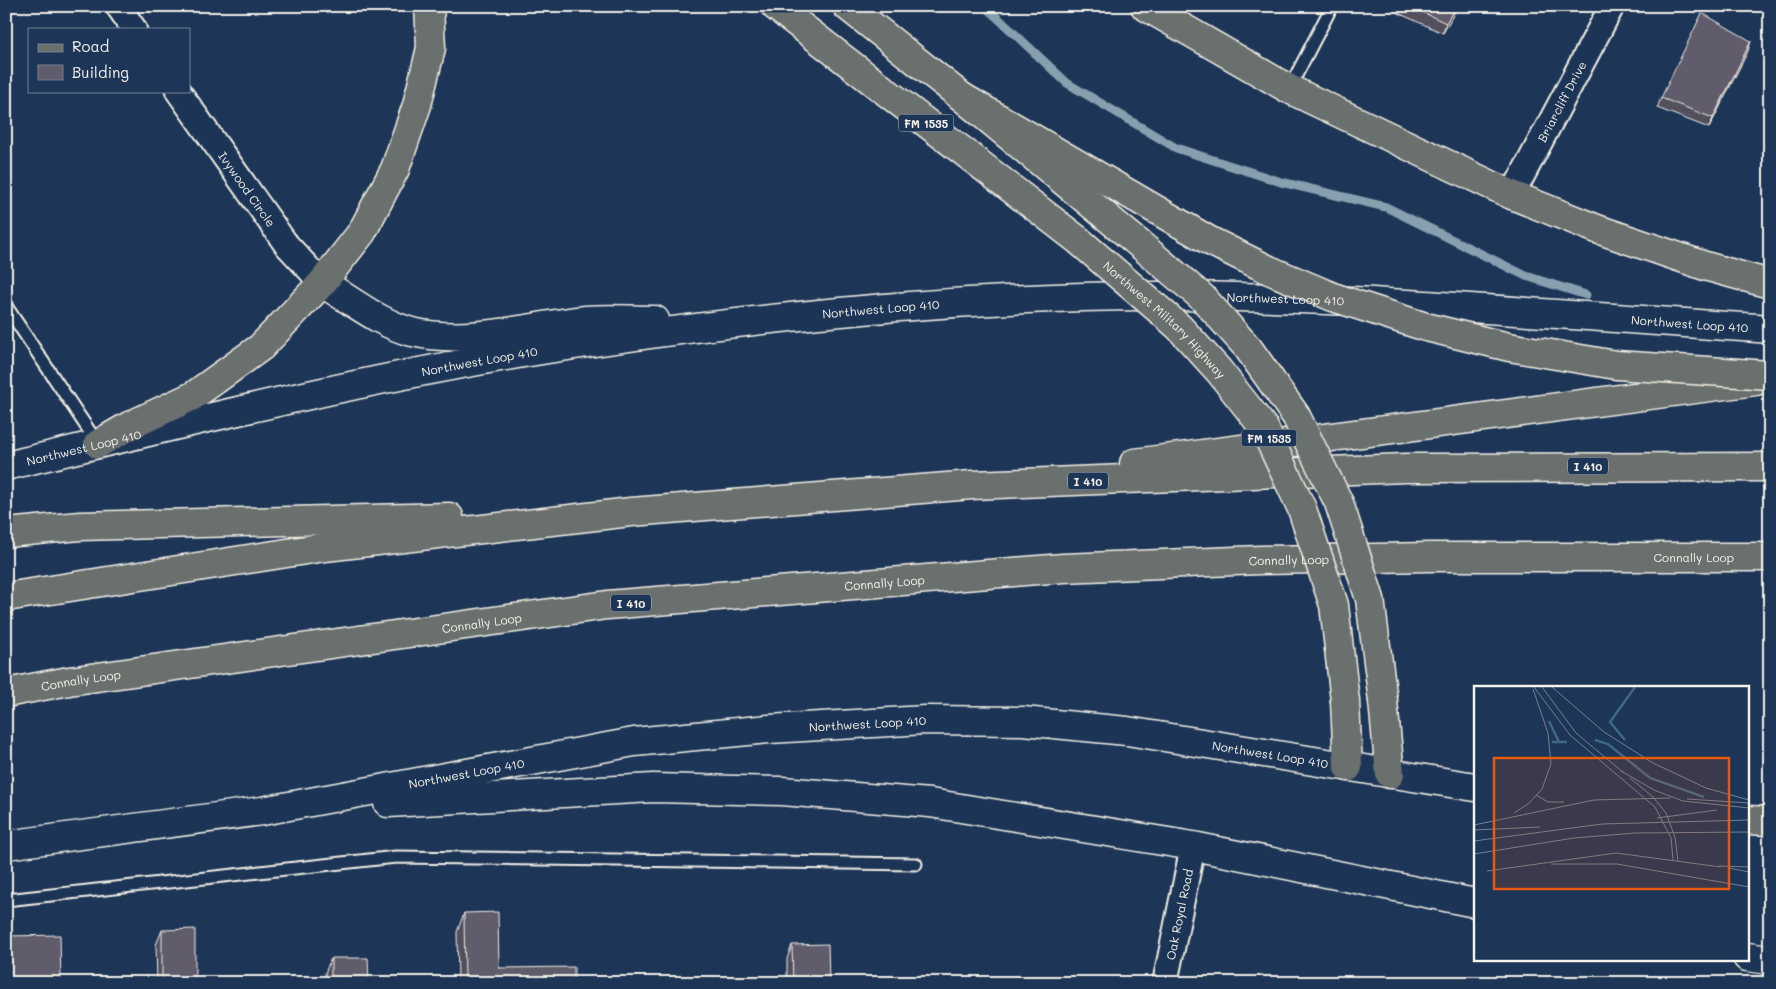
<svg xmlns="http://www.w3.org/2000/svg" width="1776" height="989" viewBox="0 0 1776 989" font-family="Mali,sans-serif">
<style>
.lines{fill:none;stroke-linecap:round;stroke-linejoin:round}
.stream{stroke:#879fae;stroke-width:9}
.service-casing{stroke:#f4f1e8;stroke-width:15}
.minor-casing{stroke:#f4f1e8;stroke-width:28}
.secondary-casing{stroke:#f4f1e8;stroke-width:31}
.primary-casing{stroke:#f4f1e8;stroke-width:31}
.motorway-casing{stroke:#f4f1e8;stroke-width:31}
.service{stroke:#1d3557;stroke-width:11}
.minor{stroke:#1d3557;stroke-width:24}
.secondary{stroke:#1d3557;stroke-width:28}
.primary{stroke:#6b706d;stroke-width:28}
.motorway{stroke:#6b706d;stroke-width:28}
.primary-bridge-casing{stroke:#f4f1e8;stroke-width:31;stroke-linecap:butt}
.motorway-bridge-casing{stroke:#f4f1e8;stroke-width:31;stroke-linecap:butt}
.primary-bridge{stroke:#6b706d;stroke-width:28}
.motorway-bridge{stroke:#6b706d;stroke-width:28}
.wall{fill:#534f5d;stroke:#f4f1e8}
.shaded-wall{fill:#43404c;stroke:#f4f1e8}
.building{fill:#605c6c;stroke:#f4f1e8}
.labels{text-anchor:middle;dominant-baseline:central;stroke-width:4.5;stroke-linejoin:round;paint-order:stroke}
.shield{fill:#1d3557;stroke:#b4b9bc;stroke-width:1}
.shield-label{font-size:11px;font-weight:bold;fill:#f4f1e8}
.street-label{font-size:12px;fill:#f4f1e8;stroke:#1d3557}
.inset-river{fill:none;stroke:#3f6887;stroke-width:2.5}
.inset-road{fill:none;stroke:#738091;stroke-width:1}
.view{fill:#e8590c;fill-opacity:0.15;stroke:#e8590c;stroke-width:2.5}
.inset-edge{fill:none;stroke:#f4f1e8;stroke-width:2.5}
</style>
<rect width="100%" height="100%" fill="#1d3557"/>
<filter id="ink" filterUnits="userSpaceOnUse"><feTurbulence type="fractalNoise" baseFrequency=".02" numOctaves="2"/><feDisplacementMap in="SourceGraphic" scale="10" xChannelSelector="R" yChannelSelector="G"/><feConvolveMatrix kernelMatrix="1 2 1 2 8 2 1 2 1" color-interpolation-filters="sRGB"/></filter>
<g filter="url(#ink)">
<g class="lines">
<polyline class="stream" points="985,6 1067,83 1176,148 1281,182 1386,207 1526,276 1586,295"/>
<g class="service-casing">
<g id="service">
<polyline points="1289,89 1332,6"/>
<polyline points="6,306 98,444"/>
<polyline points="6,900 396,857 916,864"/>
</g>
</g>
<g class="minor-casing">
<g id="minor">
<polyline points="118,6 134,29"/>
<path id="s1" d="M178 91 286 244 322 283"/>
<path id="s2" d="M1512 195 1612 6"/>
<path id="s3" d="M1165 983 1193 846"/>
</g>
</g>
<g class="secondary-casing">
<g id="secondary">
<path d="M322 283C350 299 380 324 412 332 469 345 529 326 586 320 608 318 632 320 655 320"/>
<path id="s4" d="M6 466C186 423 366 378 548 349 725 321 903 302 1082 297 1311 291 1541 314 1770 329"/>
<polyline points="388,803 653,788 782,791 930,803 1193,846 1475,903"/>
<path id="s5" d="M6 845 262 811 634 742 769 729 925 720 1023 721 1127 731 1475 787"/>
<polyline points="1747,957 1770,960"/>
</g>
</g>
<g class="primary-casing">
<g id="primary">
<polyline points="775,6 1078,240"/>
<polyline points="847,6 962,97 1137,242"/>
<polyline points="1145,6 1289,89 1512,195 1597,229 1705,266 1770,284"/>
<polyline points="98,444 129,426 193,396 261,347 322,283 362,232 395,169 417,105 431,48 429,6"/>
<polyline points="1345,701 1348,767"/>
<polyline points="1383,701 1390,774"/>
</g>
</g>
<g class="motorway-casing">
<g id="motorway">
<polyline points="962,97 1210,241"/>
<polyline points="1134,463 1756,381"/>
<polyline points="6,533 80,526 449,517"/>
<polyline points="6,597 325,547 631,512 972,485 1406,468 1770,467"/>
<path id="s6" d="M6 693 69 681 607 605 1063 568 1260 560 1429 557H1770"/>
<polyline points="1747,820 1770,821"/>
</g>
</g>
<use href="#service" class="service"/>
<use href="#minor" class="minor"/>
<use href="#secondary" class="secondary"/>
<use href="#primary" class="primary"/>
<use href="#motorway" class="motorway"/>
<g class="primary-bridge-casing">
<g id="primary-bridge">
<path id="s7" d="M1078 240 1179 327 1219 371 1264 428 1302 509 1334 605 1345 701"/>
<polyline points="1137,242 1203,298 1248,348 1296,416 1339,503 1370,599 1383,701"/>
</g>
</g>
<g class="motorway-bridge-casing">
<polyline id="motorway-bridge" points="1210,241 1269,270 1333,297 1426,327 1509,347 1616,365 1770,375"/>
</g>
<use href="#primary-bridge" class="primary-bridge"/>
<use href="#motorway-bridge" class="motorway-bridge"/>
</g>
<g class="wall">
<polygon points="1390,6 1458,6 1443,33 1389,9"/>
<polygon points="1748,51 1709,128 1657,108 1661,98"/>
<polygon points="464,913 499,968 574,983 458,983 457,932"/>
<polygon points="162,930 195,983 157,983 156,945"/>
<polygon points="792,945 829,981 850,983 787,983 787,959"/>
<polygon points="331,958 369,983 326,983 325,973"/>
</g>
<g class="shaded-wall">
<polygon points="1456,6 1458,6 1443,33 1446,23"/>
<polygon points="1751,41 1748,51 1709,128 1713,118"/>
</g>
<g class="building">
<polygon points="1409,6 1456,6 1446,23"/>
<polygon points="1702,13 1751,41 1713,118 1661,98"/>
<polygon points="498,912 499,968 574,967 574,983 465,983 464,913"/>
<polygon points="195,929 195,983 162,983 162,930"/>
<polygon points="60,935 61,983 6,983 6,936"/>
<polygon points="828,944 829,981 850,981 850,983 793,983 792,945"/>
<polygon points="331,958 368,958 369,983 331,983"/>
</g>
</g>
<g class="labels">
<g class="shield">
<rect x="898.5" y="114.5" width="55" height="17" rx="4"/>
<rect x="1241.5" y="429.5" width="55" height="17" rx="4"/>
<rect x="1568" y="457.5" width="40" height="17" rx="4"/>
<rect x="1068" y="472.5" width="40" height="17" rx="4"/>
<rect x="611" y="594.5" width="40" height="17" rx="4"/>
</g>
<g class="shield-label">
<text x="926" y="123">FM 1535</text>
<text x="1269" y="438">FM 1535</text>
<text x="1588" y="466">I 410</text>
<text x="1088" y="481">I 410</text>
<text x="631" y="603">I 410</text>
</g>
<g class="street-label">
<text stroke="none"><textPath href="#s2" startOffset="106">Briarcliff Drive</textPath></text>
<text stroke="none"><textPath href="#s1" startOffset="120">Ivywood Circle</textPath></text>
<text stroke="none"><textPath href="#s4" startOffset="1295">Northwest Loop 410</textPath></text>
<text stroke="none"><textPath href="#s4" startOffset="890">Northwest Loop 410</textPath></text>
<text stroke="none"><textPath href="#s7" startOffset="118">Northwest Military Highway</textPath></text>
<text stroke="none"><textPath href="#s4" startOffset="1700">Northwest Loop 410</textPath></text>
<text stroke="none"><textPath href="#s4" startOffset="485">Northwest Loop 410</textPath></text>
<text stroke="none"><textPath href="#s4" startOffset="80">Northwest Loop 410</textPath></text>
<text stroke="none"><textPath href="#s6" startOffset="1696">Connally Loop</textPath></text>
<text stroke="none"><textPath href="#s6" startOffset="1291">Connally Loop</textPath></text>
<text stroke="none"><textPath href="#s6" startOffset="886">Connally Loop</textPath></text>
<text stroke="none"><textPath href="#s6" startOffset="481">Connally Loop</textPath></text>
<text stroke="none"><textPath href="#s6" startOffset="76">Connally Loop</textPath></text>
<text stroke="none"><textPath href="#s5" startOffset="871">Northwest Loop 410</textPath></text>
<text stroke="none"><textPath href="#s5" startOffset="1276">Northwest Loop 410</textPath></text>
<text stroke="none"><textPath href="#s5" startOffset="466">Northwest Loop 410</textPath></text>
<text stroke="none"><textPath href="#s3" startOffset="70">Oak Royal Road</textPath></text>
</g>
</g>
<g transform="translate(1474 686)">
<rect width="275" height="275" fill="#1d3557"/>
<path class="inset-river" d="M75 35 85 56M121 54 134 58 176 92 230 111M151 54 136 36 161 1M78 56H93"/>
<path class="inset-road" d="M60 1 96 49 181 121 197 152 199 174M68 1 102 47 150 87M78 1 130 46 179 77 232 102 275 114M147 85 180 104 209 115 275 122M156 92 179 111 192 127 201 151 204 175M62 109 74 116H90M213 113 275 117M40 127 54 118 68 103 77 78 74 47 59 3M183 132 243 124M0 139 120 114 197 112M0 144 66 141M0 155 128 138 275 134M0 168 100 152 161 147 275 146M77 178H143L275 201M245 180 275 181M255 182 275 186M13 185 142 167 247 181"/>
<path class="view" d="M20 72H255V203H20Z"/>
<rect width="275" height="275" class="inset-edge"/>
</g>
<rect width="1776" height="989" fill="none" stroke="#1d3557" stroke-width="25"/>
<rect x="12" y="12" width="1751" height="964" fill="none" stroke="#f4f1e8" stroke-width="2" filter="url(#ink)"/>
<rect x="28" y="28" width="162" height="65" fill="#1d3557" stroke="#738091"/>
<rect x="38" y="44" width="25" height="8" fill="#6b706d" stroke="#738091"/>
<text x="72" y="52" font-size="15" fill="#f4f1e8">Road</text>
<rect x="38" y="65" width="25" height="15" fill="#605c6c" stroke="#738091"/>
<text x="72" y="78" font-size="15" fill="#f4f1e8">Building</text>
</svg>
